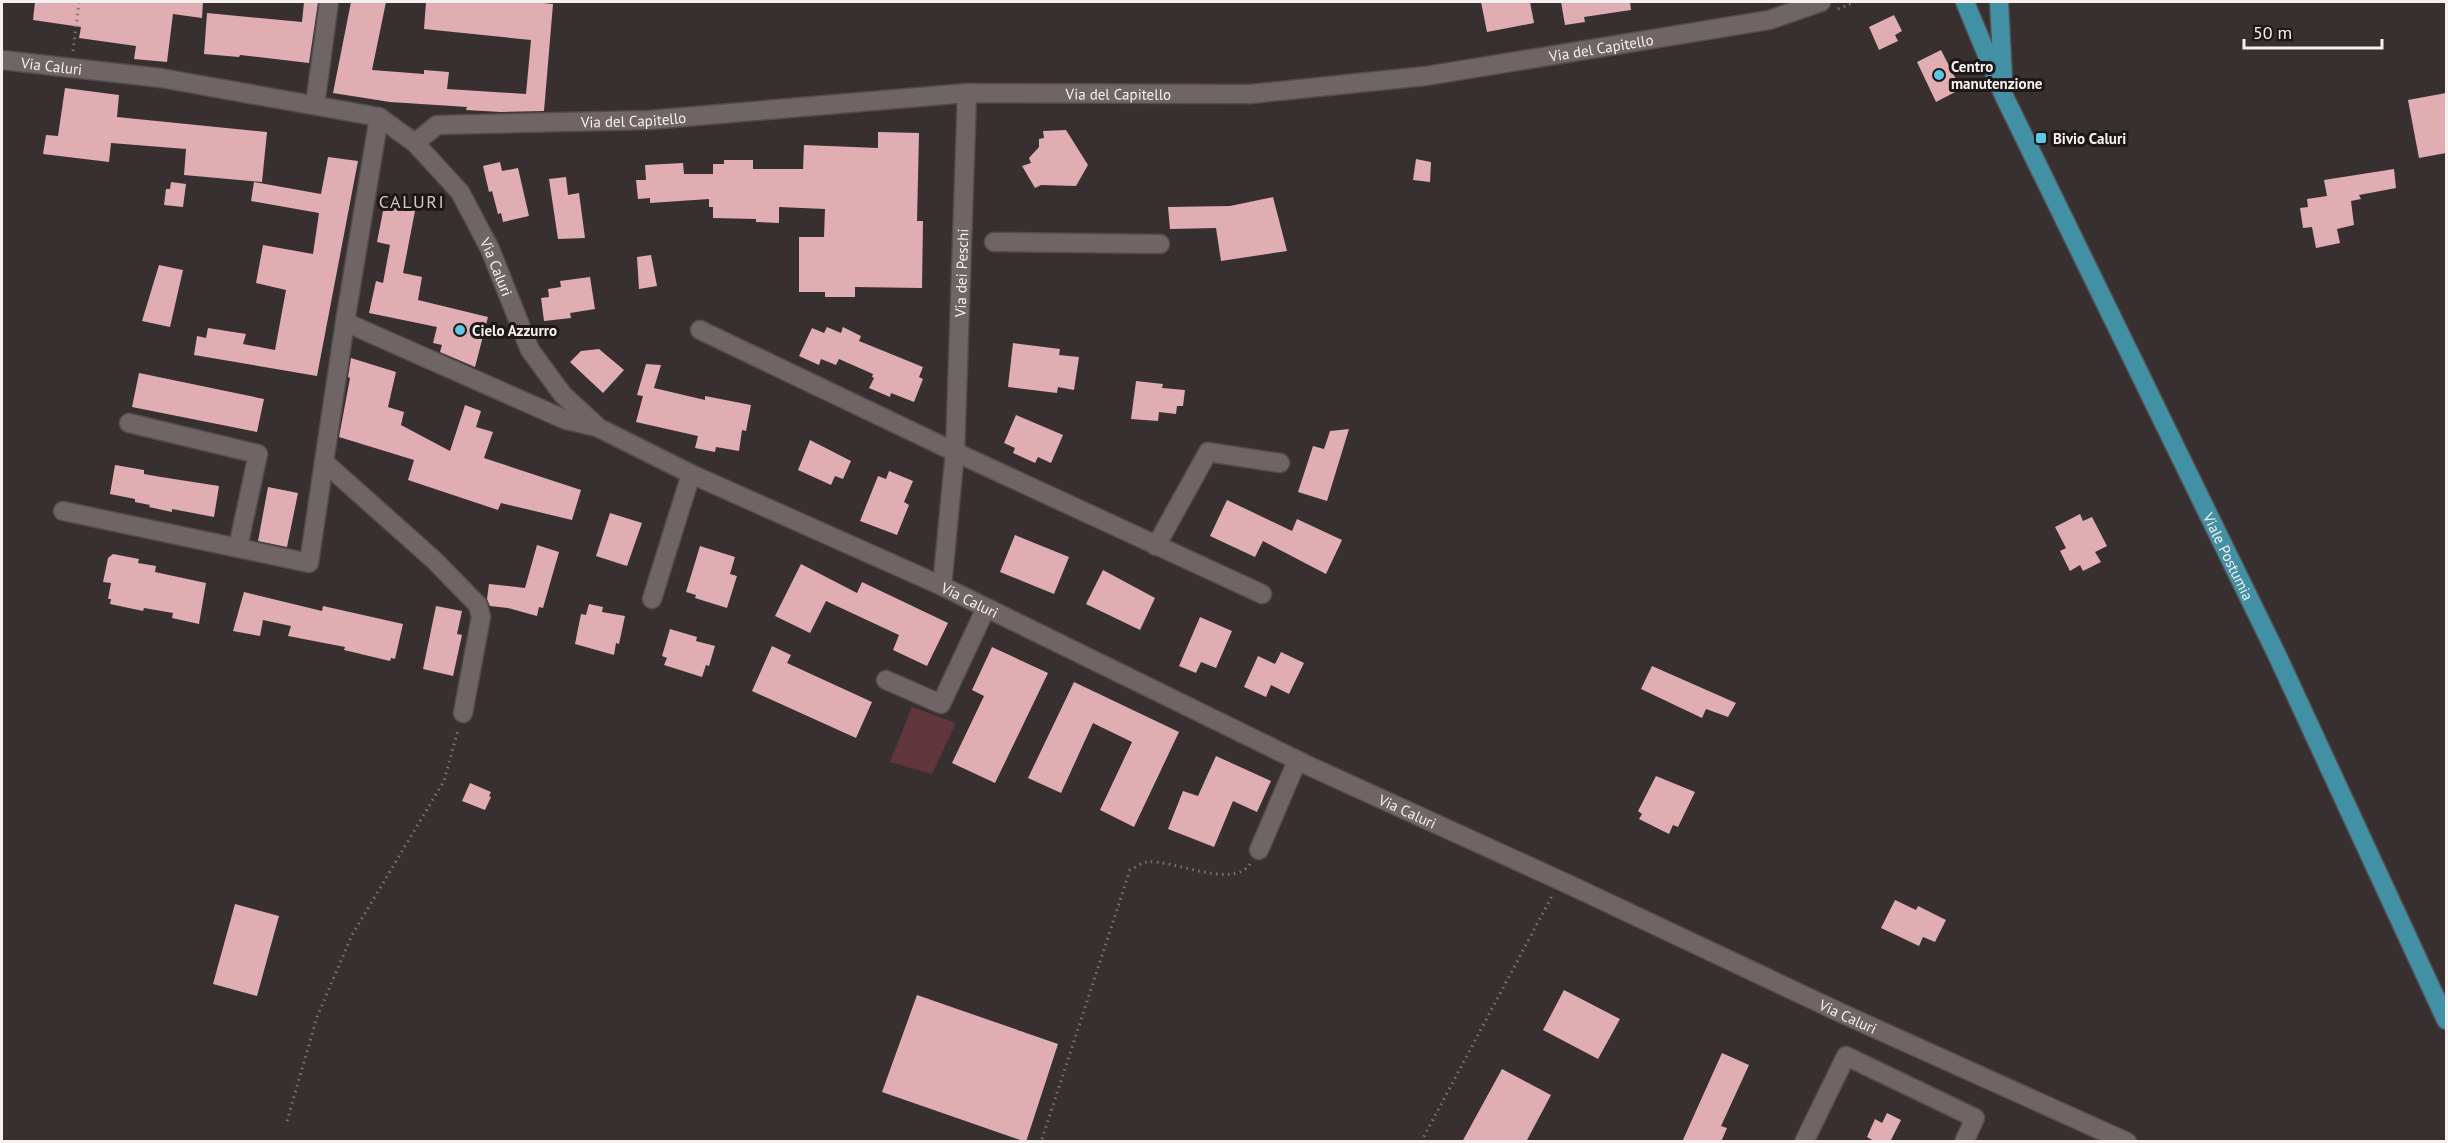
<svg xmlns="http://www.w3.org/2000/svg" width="2448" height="1143" viewBox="0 0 2448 1143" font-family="'PT Sans',sans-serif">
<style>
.green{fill:#5f363c}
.building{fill:#e0adb3}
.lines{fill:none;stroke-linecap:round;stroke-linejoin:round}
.minor-casing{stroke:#534b4c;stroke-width:21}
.major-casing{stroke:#534b4c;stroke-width:21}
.path{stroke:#7b7374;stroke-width:3;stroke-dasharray:1.5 4.5;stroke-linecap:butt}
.minor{stroke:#6f6566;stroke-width:18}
.major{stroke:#4190a4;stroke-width:18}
.poi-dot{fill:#5cc7e7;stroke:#1c1818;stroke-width:2}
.labels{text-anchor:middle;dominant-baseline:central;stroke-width:6;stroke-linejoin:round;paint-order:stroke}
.street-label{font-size:15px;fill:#f6f0f0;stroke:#1c1818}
.poi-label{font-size:15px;font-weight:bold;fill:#f6f0f0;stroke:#1c1818;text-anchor:start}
.quarter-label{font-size:18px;letter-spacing:1.5px;fill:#d2c6c7;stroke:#1c1818}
</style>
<rect width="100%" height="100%" fill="#382f30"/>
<polygon class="green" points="912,707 956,723 932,774 890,762"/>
<g class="building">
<polygon points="35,2 203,2 202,18 173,14 167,62 134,59 136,46 79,38 81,27 33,20"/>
<polygon points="304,2 318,2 309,63 240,55 239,57 204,54 207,13 302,22"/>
<polygon points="351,2 386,2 372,70 424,74 424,70 449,72 447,89 526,94 531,40 424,29 426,2 532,2 553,4 544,111 501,112 466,110 467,107 390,102 333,93"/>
<polygon points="1481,2 1530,2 1534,23 1487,32"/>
<polygon points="1561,2 1630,2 1631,10 1584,17 1585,22 1565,25"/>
<polygon points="1894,15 1902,31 1895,35 1898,41 1879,50 1869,27"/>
<polygon points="1941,50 1961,89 1936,102 1917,62"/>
<polygon points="65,88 119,95 117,117 267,132 262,182 184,175 186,149 111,143 109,162 43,154 46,135 58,136"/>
<polygon points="2446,93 2446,153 2419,158 2408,100"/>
<polygon points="1066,130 1088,165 1076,186 1041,185 1035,188 1022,166 1031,163 1029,158 1039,147 1039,139 1044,138 1043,131"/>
<polygon points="878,132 919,133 917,221 923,221 922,288 855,287 855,297 825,297 825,292 799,292 799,237 824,237 825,209 779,207 779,223 756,222 756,219 713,218 713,207 709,207 709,199 650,203 650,198 638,199 636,180 646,180 645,165 683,163 684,174 713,174 713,164 724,164 724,160 753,160 753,169 803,169 804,145 878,148"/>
<polygon points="328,157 358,161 317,376 194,355 197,336 206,338 208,328 246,334 243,344 275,350 286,290 256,283 263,245 313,254 319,213 251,201 254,182 321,194"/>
<polygon points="1416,159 1431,162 1430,182 1413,180"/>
<polygon points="500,162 502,171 518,168 529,216 503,222 501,213 498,214 492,191 489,192 483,166"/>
<polygon points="2394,169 2396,188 2359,195 2361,199 2351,201 2354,225 2337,229 2340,243 2316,248 2312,227 2303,228 2300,208 2308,207 2307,199 2327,196 2324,180"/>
<polygon points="566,177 568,195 579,193 585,238 558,239 549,179"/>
<polygon points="171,182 186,184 183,207 164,205 166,189 170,189"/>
<polygon points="1273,197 1287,251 1221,261 1216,228 1170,229 1168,207 1230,206"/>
<polygon points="384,206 415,211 403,273 422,277 418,300 488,317 475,367 440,352 442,345 433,343 437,327 369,313 376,281 383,283 390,245 377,242"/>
<polygon points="651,255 657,286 639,289 637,257"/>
<polygon points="159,265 183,270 170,327 142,321"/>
<polygon points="590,277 595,309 570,313 571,318 544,321 541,298 549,297 548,289 561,287 560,281"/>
<polygon points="827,327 841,333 843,327 861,336 859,341 923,367 919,377 923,379 914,402 891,393 890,397 869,388 874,378 872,377 873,374 839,359 836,365 821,359 819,365 799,356 812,328 824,333"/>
<polygon points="1013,343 1060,349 1059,355 1079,357 1074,390 1058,387 1057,393 1008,387"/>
<polygon points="599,349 624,370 603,393 570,362 581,351"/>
<polygon points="351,358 396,372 388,407 404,412 401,425 450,451 465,405 481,411 476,427 493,432 484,458 581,490 572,520 501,503 498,510 408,480 414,460 339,437 350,378 348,377"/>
<polygon points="646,364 661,365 654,388 705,400 705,396 751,405 746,431 742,430 739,451 716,447 715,452 695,448 698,436 636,422 643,396 637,395"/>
<polygon points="139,373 264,399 257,432 132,407"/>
<polygon points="1136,381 1163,384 1162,388 1185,390 1183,406 1177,406 1176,414 1159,412 1158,421 1131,419"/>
<polygon points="1016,415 1063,435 1051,463 1038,457 1035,463 1013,453 1015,448 1004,443"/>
<polygon points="1349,429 1327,501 1298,492 1313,446 1324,449 1330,431"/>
<polygon points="810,440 851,461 843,479 835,476 831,485 798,470"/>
<polygon points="115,465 144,470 144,474 161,477 219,486 214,517 172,509 172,512 149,507 150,505 135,502 135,499 110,494"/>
<polygon points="889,471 913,481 904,502 909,505 897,535 860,521 878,476 886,479"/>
<polygon points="268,487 298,493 287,547 258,541"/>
<polygon points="1227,500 1292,531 1297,519 1342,540 1326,574 1263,541 1255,557 1210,536"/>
<polygon points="610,513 642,523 627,566 596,556"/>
<polygon points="2080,514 2083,521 2092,517 2107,546 2095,552 2101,562 2083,571 2080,565 2070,571 2060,551 2066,548 2055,527"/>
<polygon points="1015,535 1069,557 1054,594 1000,572"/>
<polygon points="537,545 559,552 543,608 539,607 537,616 508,608 490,606 487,599 489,584 525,588"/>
<polygon points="700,546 735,557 730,574 737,576 727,608 695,598 696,595 686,592"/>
<polygon points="113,554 139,559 138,563 156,566 155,572 206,583 199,624 172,618 173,613 144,608 143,611 110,604 111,599 108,599 111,583 103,582 108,558"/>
<polygon points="801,564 857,593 862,582 948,623 927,666 893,650 899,635 826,601 810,633 775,616"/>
<polygon points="1103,570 1155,598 1140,630 1086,604"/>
<polygon points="244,592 322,611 323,606 403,624 395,659 391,658 390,661 344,650 345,647 288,636 291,626 263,620 260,636 233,631"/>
<polygon points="589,604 603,607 602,612 625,616 619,644 616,643 614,655 575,644 581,614 586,615"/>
<polygon points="436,606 462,611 457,634 462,635 453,676 423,669"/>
<polygon points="1200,617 1232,631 1216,668 1201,662 1196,673 1179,666"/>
<polygon points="670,629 697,637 696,641 715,646 709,666 706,665 702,677 664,665 667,658 662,656"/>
<polygon points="772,646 791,655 787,663 872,702 856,738 752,691"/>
<polygon points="992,647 1048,673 995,783 952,763 984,696 972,690"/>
<polygon points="1281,652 1304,663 1289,694 1271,685 1266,697 1244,687 1258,656 1275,664"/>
<polygon points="1652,666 1736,703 1728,717 1706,709 1702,718 1641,689"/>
<polygon points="1074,682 1179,732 1134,827 1100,810 1132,742 1101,727 1093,723 1061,793 1028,778"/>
<polygon points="1216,756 1271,781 1257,812 1233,801 1214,847 1168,829 1183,791 1198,796"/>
<polygon points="1656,776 1695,792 1678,827 1673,825 1669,834 1639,819 1642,814 1638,811"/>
<polygon points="470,783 491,792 489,796 491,797 485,810 462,801"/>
<polygon points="1895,900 1916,910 1918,906 1946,920 1935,942 1923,937 1919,946 1881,928"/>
<polygon points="235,904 279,916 257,996 213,984"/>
<polygon points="1564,990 1620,1019 1598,1059 1543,1030"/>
<polygon points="917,995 1058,1044 1026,1142 882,1092"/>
<polygon points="1722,1053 1749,1065 1721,1126 1727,1128 1721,1142 1682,1142"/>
<polygon points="1502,1069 1551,1095 1526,1142 1462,1142"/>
<polygon points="1887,1113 1901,1120 1890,1142 1876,1142 1867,1137 1875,1119 1882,1123"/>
</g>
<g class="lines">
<g class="minor-casing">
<g id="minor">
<path id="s1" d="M2 60 161 78 379 117 415 143 460 192 490 249 530 350 563 395 599 428 691 474 942 586 1307 765 1570 885 1841 1013 2127 1142"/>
<polyline points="315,105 329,2"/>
<polyline points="379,117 345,322 566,420 597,427"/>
<path id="s2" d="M415 143 437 125 649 120 967 93 1250 94 1426 76 1769 20 1821 2"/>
<polyline points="994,242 1160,244"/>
<polyline points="345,322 324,462 434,560 478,605 481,617 463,713"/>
<polyline points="700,330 955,452 1262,594"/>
<polyline points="129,423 258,454 238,547"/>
<polyline points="63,511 309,563 324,462"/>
<polyline points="1156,546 1208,452 1280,463"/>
<path id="s3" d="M942 586 955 452 967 93"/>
<polyline points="652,599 691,474"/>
<polyline points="886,680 941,704 986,608"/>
<polyline points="1259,850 1297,761"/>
<polyline points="1804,1142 1846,1056 1975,1118 1964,1142"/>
</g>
</g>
<g class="major-casing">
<g id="major">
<path id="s4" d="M1965 2 2004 96 2277 655 2446 1020"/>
<polyline points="1999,2 2003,77"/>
</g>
</g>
<g class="path">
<polyline points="1838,9 1855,2"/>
<polyline points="73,51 79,2"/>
<polyline points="287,1121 317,1017 352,935 444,781 458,730"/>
<path d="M1042 1139 1130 870C1135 868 1142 862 1147 862 1173 859 1233 890 1250 864"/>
<polyline points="1421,1142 1552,896"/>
</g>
<use href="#minor" class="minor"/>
<use href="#major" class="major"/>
</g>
<g class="poi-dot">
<circle cx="1939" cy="75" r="6"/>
<rect x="2035" y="132" width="12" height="12" rx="3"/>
<circle cx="460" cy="330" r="6"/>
</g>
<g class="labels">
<g class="street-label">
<text stroke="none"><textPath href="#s2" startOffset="1197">Via del Capitello</textPath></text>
<text stroke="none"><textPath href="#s1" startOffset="50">Via Caluri</textPath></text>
<text stroke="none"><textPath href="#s2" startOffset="711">Via del Capitello</textPath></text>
<text stroke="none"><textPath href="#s2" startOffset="225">Via del Capitello</textPath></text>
<text stroke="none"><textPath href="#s1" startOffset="576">Via Caluri</textPath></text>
<text stroke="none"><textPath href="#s3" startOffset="314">Via dei Peschi</textPath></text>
<text stroke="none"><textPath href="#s4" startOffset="614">Viale Postumia</textPath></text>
<text stroke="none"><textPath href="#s1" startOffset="1179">Via Caluri</textPath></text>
<text stroke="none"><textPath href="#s1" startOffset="1665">Via Caluri</textPath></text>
<text stroke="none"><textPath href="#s1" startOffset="2151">Via Caluri</textPath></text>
</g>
<g class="poi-label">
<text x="1951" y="66">Centro<tspan x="1951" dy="17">manutenzione</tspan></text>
<text x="2053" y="138">Bivio Caluri</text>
<text x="472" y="330">Cielo Azzurro</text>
</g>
<g class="quarter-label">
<text x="412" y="201">CALURI</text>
</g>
</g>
<rect width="2448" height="1143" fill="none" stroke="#f6f0f0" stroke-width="6"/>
<path d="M2244 39v9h138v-9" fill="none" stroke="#f6f0f0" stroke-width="3"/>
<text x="2253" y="39" font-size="18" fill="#f6f0f0" stroke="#1c1818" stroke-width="4.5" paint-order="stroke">50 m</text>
</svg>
